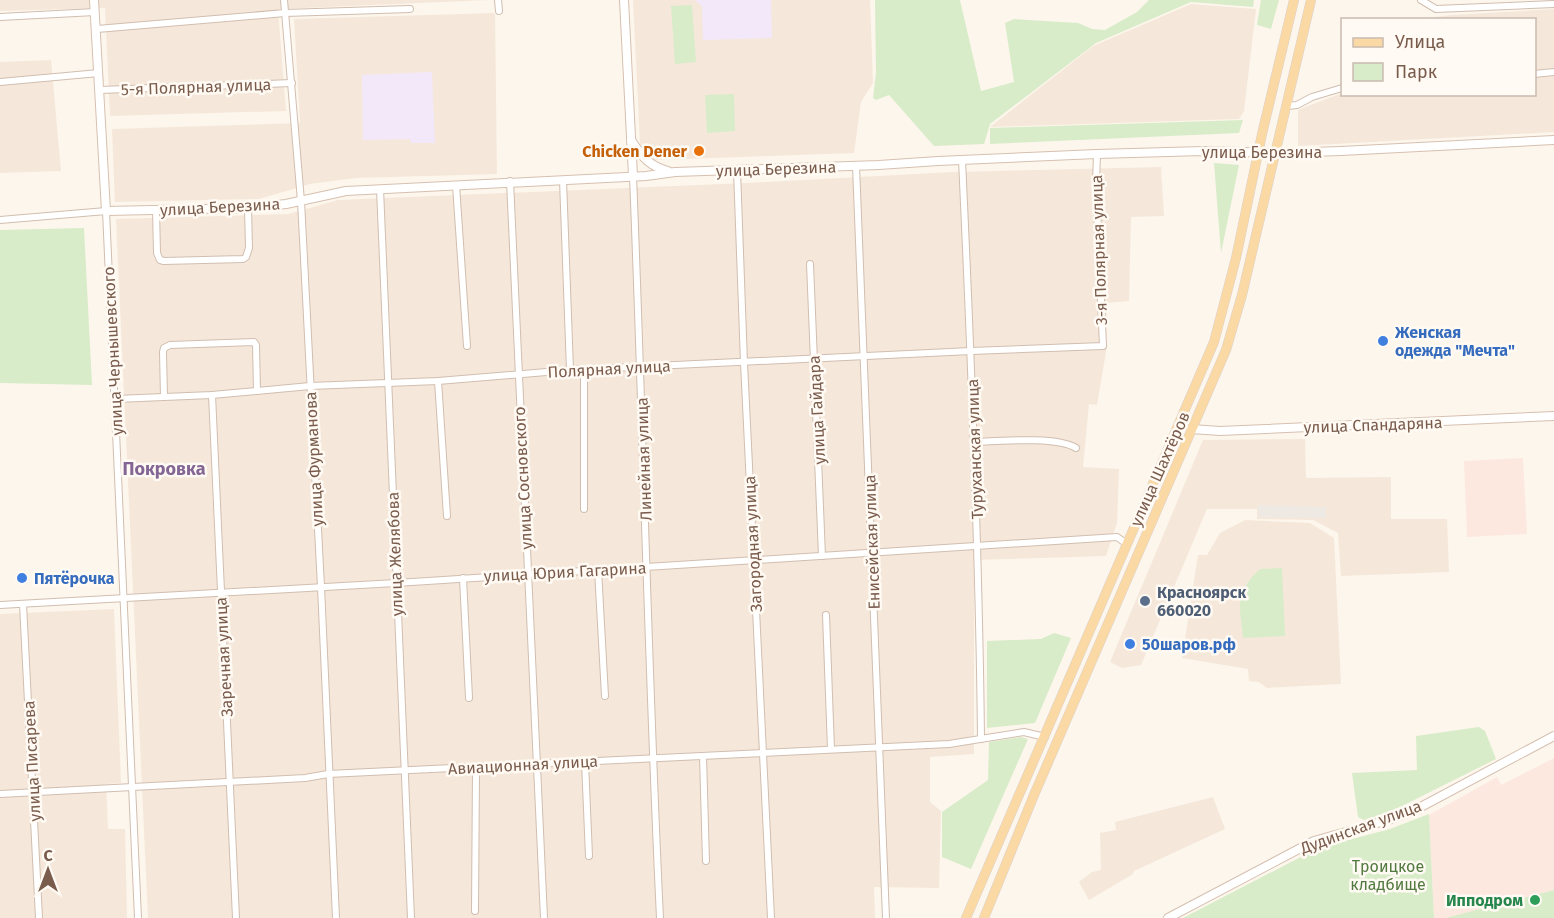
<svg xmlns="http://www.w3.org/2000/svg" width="1554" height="918" viewBox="0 0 1554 918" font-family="'Fira Sans',sans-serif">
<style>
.residential{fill:#f5e8da}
.commercial{fill:#fde8e0}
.industrial{fill:#efe9e4}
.education{fill:#f3e8fa}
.green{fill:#d8ecc9}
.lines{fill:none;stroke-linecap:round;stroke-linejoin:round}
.street-casing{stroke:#d1beb0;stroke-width:8}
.secondary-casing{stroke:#d6c0b0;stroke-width:10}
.primary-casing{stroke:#dad1cd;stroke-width:10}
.street{stroke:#fff;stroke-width:6}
.secondary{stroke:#fff;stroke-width:8}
.primary{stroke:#fbd9a5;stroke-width:9}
.food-dot{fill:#e8710a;stroke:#fffaf3;stroke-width:2}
.shop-dot{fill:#3f7fe0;stroke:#fffaf3;stroke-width:2}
.service-dot{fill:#5c6f8a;stroke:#fffaf3;stroke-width:2}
.leisure-dot{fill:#2e9e5b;stroke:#fffaf3;stroke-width:2}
.labels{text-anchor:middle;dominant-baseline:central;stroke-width:5;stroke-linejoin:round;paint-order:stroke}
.street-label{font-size:16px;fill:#7a5c4d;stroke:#fffaf3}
.food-label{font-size:16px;font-weight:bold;fill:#c56008;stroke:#fffaf3;text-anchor:end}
.shop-label{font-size:16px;font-weight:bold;fill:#366cbe;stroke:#fffaf3;text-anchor:start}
.service-label{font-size:16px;font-weight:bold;fill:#4e5e75;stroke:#fffaf3;text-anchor:start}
.park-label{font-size:16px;fill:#537a41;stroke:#fffaf3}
.leisure-label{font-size:16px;font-weight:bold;fill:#27864d;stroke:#fffaf3;text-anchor:end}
.neighbourhood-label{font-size:18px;font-weight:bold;fill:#846695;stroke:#fffaf3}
</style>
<rect width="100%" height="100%" fill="#fdf6ec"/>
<g class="residential">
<polygon points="0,0 490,0 278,9 286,111 110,116 105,8 0,11"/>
<polygon points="633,0 870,0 873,83 861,102 854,153 654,160 640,144"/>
<polygon points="1191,4 1256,9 1244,111 1239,119 990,127 1093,46"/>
<polygon points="1554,9 1554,132 1298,146 1298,110 1342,93 1534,94 1534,20 1420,19 1451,15"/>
<polygon points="495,13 497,174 356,178 310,184 259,199 115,202 112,129 300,123 294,19"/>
<polygon points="51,60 61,171 0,173 0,62"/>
<polygon points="1161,167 1164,216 1131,217 1129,301 1107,303 1106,352 1097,405 1089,404 1083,467 1119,469 1117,523 1106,556 974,560 974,754 930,757 930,802 941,811 939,888 874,887 875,918 148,918 116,219 288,214 338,200 747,183 952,172"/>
<polygon points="1305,439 1306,478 1391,477 1391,519 1447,519 1449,572 1341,576 1338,533 1313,520 1257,519 1257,509 1207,509 1141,665 1122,668 1110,662 1203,440"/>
<polygon points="1245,520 1310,523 1334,538 1341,684 1267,688 1259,682 1249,681 1248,669 1182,658 1198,555 1207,555 1220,533"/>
<polygon points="114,609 121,783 106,784 108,829 125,829 127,918 0,918 0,614"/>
<polygon points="1213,797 1225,829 1134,871 1133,874 1089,900 1079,882 1092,872 1101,870 1100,833 1116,830 1115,822"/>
</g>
<g class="commercial">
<polygon points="1523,458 1527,534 1467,537 1464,461"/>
<polygon points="1554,758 1554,890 1445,918 1434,918 1429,815 1497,777 1501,785"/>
</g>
<polygon class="industrial" points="1258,505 1326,507 1326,518 1258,517"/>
<g class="education">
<polygon points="695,0 771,0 772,38 703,40 702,6"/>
<polygon points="432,72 435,143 411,143 410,139 363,140 362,75"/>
</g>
<g class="green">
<polygon points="875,0 960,0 981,91 1014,82 1005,23 1014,19 1078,23 1092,29 1105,30 1137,12 1149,0 1254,0 1253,7 1191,2 1096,43 990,124 984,144 934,146 889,95 876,100 873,98 876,72"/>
<polygon points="1261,0 1279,0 1271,29 1257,25"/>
<polygon points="692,5 696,62 675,64 671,6"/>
<polygon points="734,94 735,131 707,133 705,95"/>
<polygon points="1243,120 1239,133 990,144 990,128"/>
<polygon points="1214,163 1239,165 1221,253"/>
<polygon points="84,228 92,385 0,383 0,230"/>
<path d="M1282 568 1285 636 1243 638C1240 604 1233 595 1260 569Z"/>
<polygon points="1054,633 1071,638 1035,723 987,728 987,641 1041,639"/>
<polygon points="1479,727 1485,731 1496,759 1392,811 1364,820 1358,817 1352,773 1417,770 1416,736"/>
<polygon points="1021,737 1028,739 971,869 942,857 942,812 988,780 989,742"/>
<polygon points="1429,814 1434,918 1183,918 1318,848 1390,829"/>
<polygon points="1554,890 1554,918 1445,918"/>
</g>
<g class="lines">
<g class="street-casing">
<g id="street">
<polyline points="284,0 301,201 321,587 336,918"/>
<polyline points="498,0 499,11"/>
<polyline points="1421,0 1436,9 1554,4"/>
<polyline points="0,17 95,12"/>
<polyline points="97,29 285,13 410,9"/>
<polyline points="1534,74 1554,72"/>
<polyline points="0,82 99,73"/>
<polyline points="100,90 292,83"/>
<polyline points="1287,106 1297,105 1312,97 1342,88"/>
<path d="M962 160C971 353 979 545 981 739"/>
<polyline points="856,166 886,918"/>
<polyline points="737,170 744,363 771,918"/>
<path d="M633 176C643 424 648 671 660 918"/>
<polyline points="563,180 570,370"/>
<polyline points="510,181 544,918"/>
<polyline points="456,185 467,346"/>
<polyline points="380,189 411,918"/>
<polyline points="156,210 157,253 160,260 164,261 243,259 246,257 249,248 248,208"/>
<polyline points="0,220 106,211 138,918"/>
<polyline points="810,264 822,556"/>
<polyline points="584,370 584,509"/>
<polyline points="438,381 447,516"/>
<polyline points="212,395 236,918"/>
<polyline points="164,397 163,352 164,348 170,345 254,342 256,345 257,391"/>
<polyline points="116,399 212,395 310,386 438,381 570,370 971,351 1103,346 1096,183 1097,154"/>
<path d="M975 442C999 441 1057 436 1076 448"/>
<polyline points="598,570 605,696"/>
<polyline points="463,578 469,698"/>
<polyline points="23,604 39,918"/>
<polyline points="0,605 396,583 1117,537 1127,544"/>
<polyline points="826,615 831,749"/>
<polyline points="703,756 706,861"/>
<polyline points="585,762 589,856"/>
<polyline points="0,794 305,778 328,774 949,744 1024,732 1045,737"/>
<polyline points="475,911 476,769"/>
</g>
</g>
<g class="secondary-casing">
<g id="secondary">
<polyline points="94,0 106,211 248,208 286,204 346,191 646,176 675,172 879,165 938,161 1097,154 1203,151 1284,153 1341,151 1554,140"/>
<polyline points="624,0 633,176"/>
<path d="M631 140C642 157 649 166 668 171"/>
<polyline points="1191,429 1220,431 1554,416"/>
<polyline points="1168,918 1314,841 1388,820 1415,810 1554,736"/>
</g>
</g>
<g class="primary-casing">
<g id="primary">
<polyline points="966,918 1214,342 1236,258 1262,134 1294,0"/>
<polyline points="984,918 1034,795 1226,350 1242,295 1311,0"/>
</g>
</g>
<use href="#street" class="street"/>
<use href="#secondary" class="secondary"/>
<use href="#primary" class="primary"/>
</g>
<circle class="food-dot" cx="699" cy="151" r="6"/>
<g class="shop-dot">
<circle cx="1383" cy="341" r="6"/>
<circle cx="22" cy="578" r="6"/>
<circle cx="1130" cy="644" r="6"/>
</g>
<circle class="service-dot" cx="1145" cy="601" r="6"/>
<circle class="leisure-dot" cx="1535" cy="900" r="6"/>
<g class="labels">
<g class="street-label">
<text transform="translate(196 87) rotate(-2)">5-я Полярная улица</text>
<text x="1262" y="152">улица Березина</text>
<text transform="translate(776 169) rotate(-2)">улица Березина</text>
<text transform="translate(220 207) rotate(-3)">улица Березина</text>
<text transform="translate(1099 250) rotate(-92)">3-я Полярная улица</text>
<text transform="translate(113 351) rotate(-93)">улица Чернышевского</text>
<text transform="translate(609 369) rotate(-3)">Полярная улица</text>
<text transform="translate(817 410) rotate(-93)">улица Гайдара</text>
<text transform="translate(1373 425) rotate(-2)">улица Спандаряна</text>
<text transform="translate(975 449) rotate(-92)">Туруханская улица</text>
<text transform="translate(314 459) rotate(-93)">улица Фурманова</text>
<text transform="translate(644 459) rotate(-92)">Линейная улица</text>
<text transform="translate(1160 469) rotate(-66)">улица Шахтёров</text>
<text transform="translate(523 478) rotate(-93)">улица Сосновского</text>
<text transform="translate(872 542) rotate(-92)">Енисейская улица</text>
<text transform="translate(753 544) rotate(-93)">Загородная улица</text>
<text transform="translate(395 554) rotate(-92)">улица Желябова</text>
<text transform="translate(565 572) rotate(-3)">улица Юрия Гагарина</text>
<text transform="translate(224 657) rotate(-93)">Заречная улица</text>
<text transform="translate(32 761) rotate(-93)">улица Писарева</text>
<text transform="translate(523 765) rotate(-3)">Авиационная улица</text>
<text transform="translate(1361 827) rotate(-20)">Дудинская улица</text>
</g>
<g class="food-label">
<text x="687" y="151">Chicken Dener</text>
</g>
<g class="shop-label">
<text x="1395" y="332">Женская<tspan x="1395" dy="18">одежда "Мечта"</tspan></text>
<text x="34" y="578">Пятёрочка</text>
<text x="1142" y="644">50шаров.рф</text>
</g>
<g class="service-label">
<text x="1157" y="592">Красноярск<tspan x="1157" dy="18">660020</tspan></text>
</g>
<g class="park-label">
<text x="1388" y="866">Троицкое<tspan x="1388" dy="18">кладбище</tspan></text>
</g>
<g class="leisure-label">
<text x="1523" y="900">Ипподром</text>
</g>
<g class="neighbourhood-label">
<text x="164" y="469">Покровка</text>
</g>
</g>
<rect x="1341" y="18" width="195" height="78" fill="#fffaf3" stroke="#cabbb1" stroke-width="1.5"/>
<rect x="1353" y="38" width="30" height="9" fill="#fbd9a5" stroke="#cabbb1" stroke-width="1.5"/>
<text x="1395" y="48" font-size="18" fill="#7a5c4d">Улица</text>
<rect x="1353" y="63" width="30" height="18" fill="#d8ecc9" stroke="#cabbb1" stroke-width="1.5"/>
<text x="1395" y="78" font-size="18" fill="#7a5c4d">Парк</text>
<g transform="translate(48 870)" stroke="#fffaf3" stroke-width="4.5" paint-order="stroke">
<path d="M0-4.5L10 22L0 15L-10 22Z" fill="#7a5c4d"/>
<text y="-9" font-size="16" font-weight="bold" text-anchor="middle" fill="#7a5c4d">С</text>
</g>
</svg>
